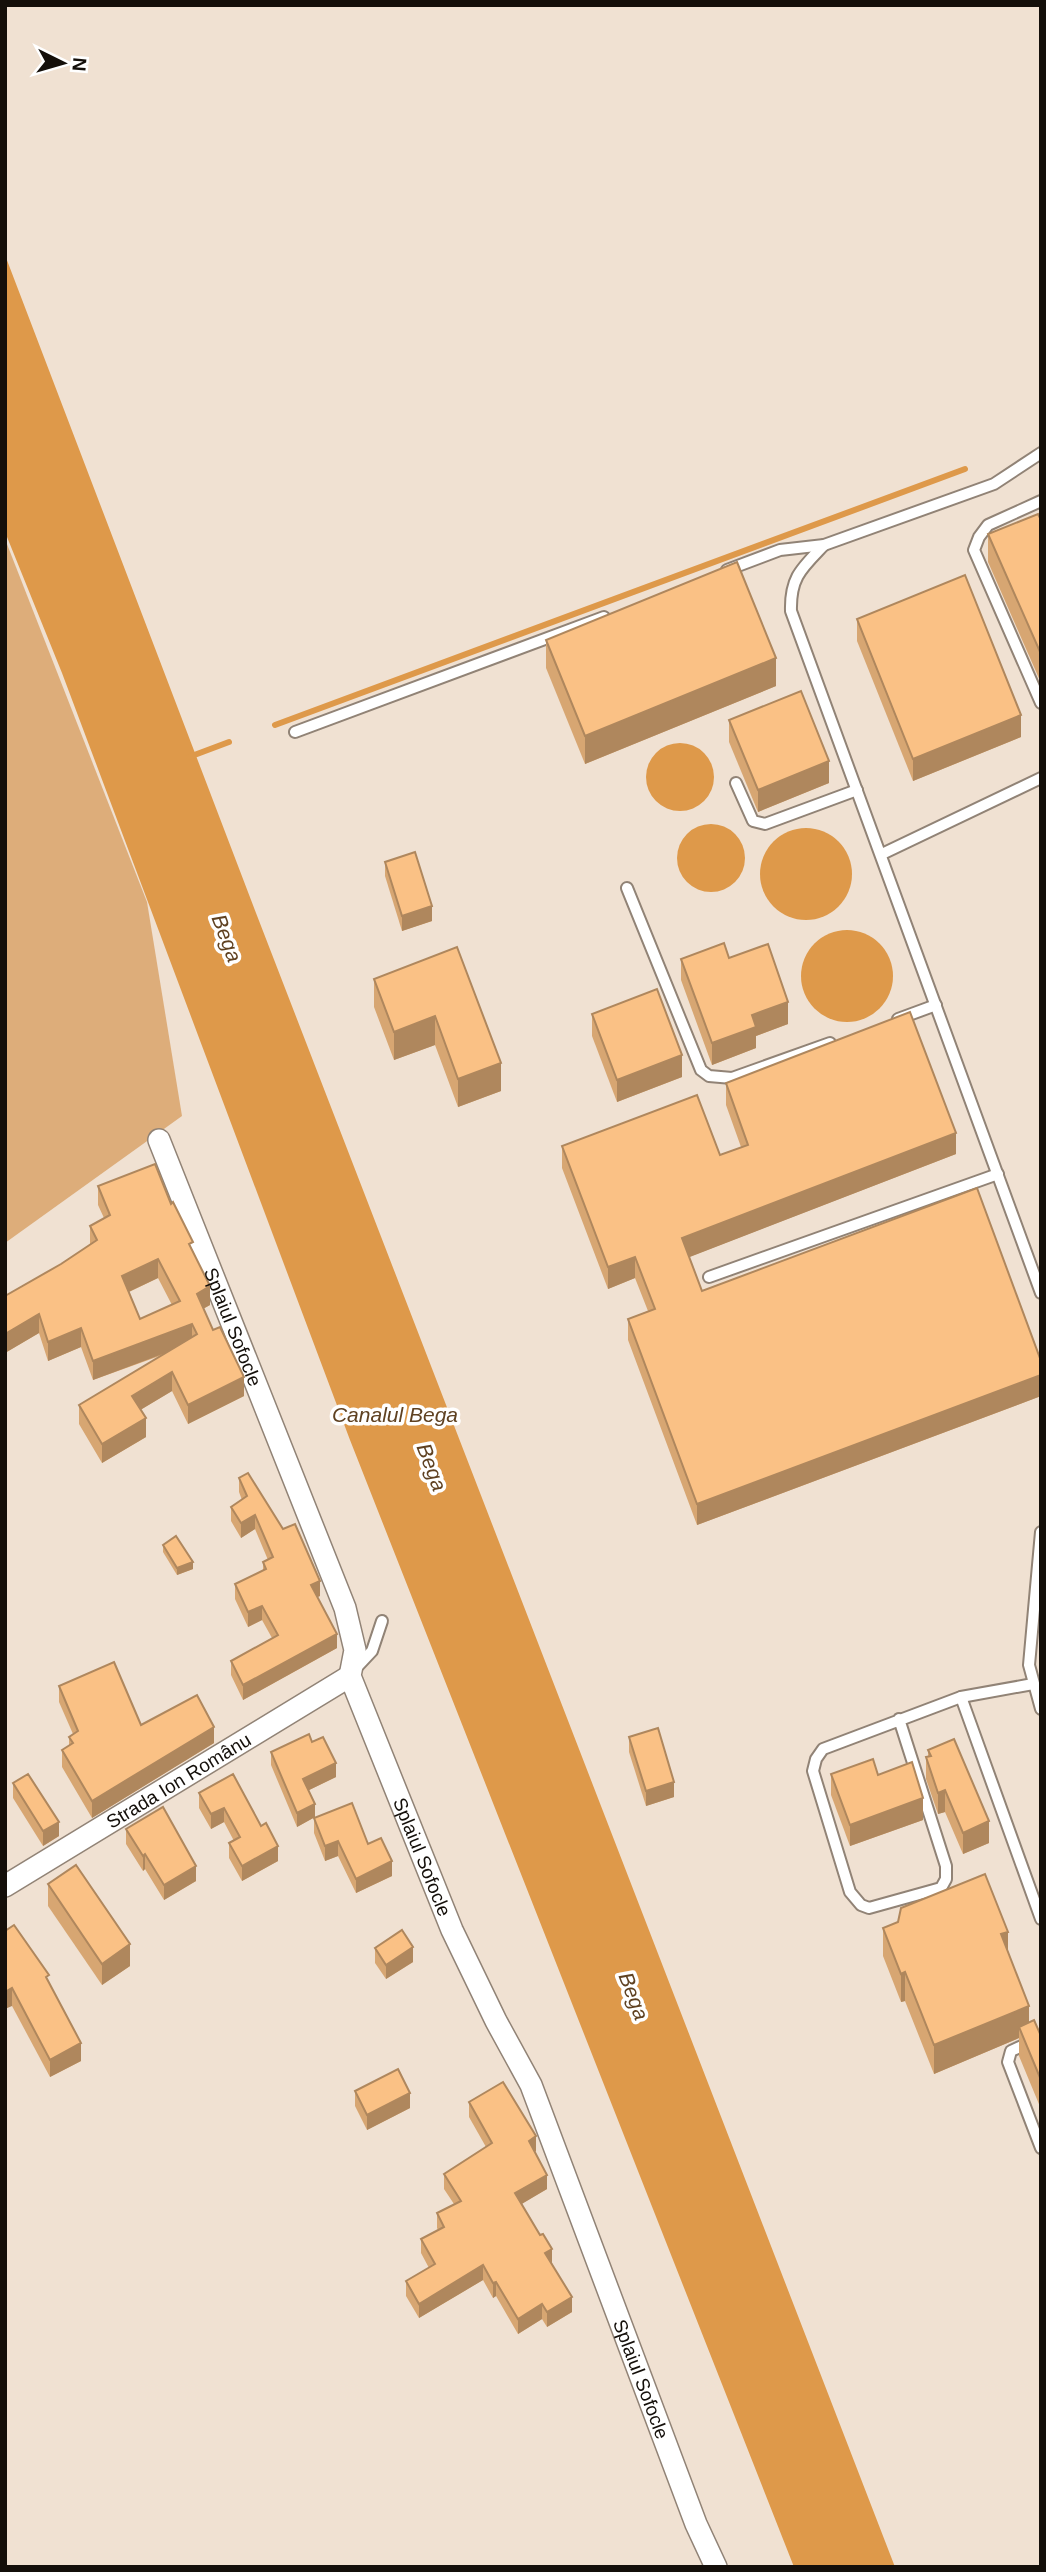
<svg xmlns="http://www.w3.org/2000/svg" width="1046" height="2572" viewBox="0 0 1046 2572" font-family="Helvetica,sans-serif">
<style>
.green{fill:#ddad7a}
.water{fill:#de994a}
.lines{fill:none;stroke-linecap:round;stroke-linejoin:round}
.stream{stroke:#de994a;stroke-width:6}
.service-casing{stroke:#918376;stroke-width:14}
.minor-casing{stroke:#918376;stroke-width:24}
.service{stroke:#fff;stroke-width:10}
.minor{stroke:#fff;stroke-width:21}
.wall{fill:#d7a672;fill-rule:evenodd}
.shaded-wall{fill:#af875d}
.building{fill:#fac185;stroke:#af875d;stroke-width:2;fill-rule:evenodd}
.labels{text-anchor:middle;dominant-baseline:central;stroke-width:7;stroke-linejoin:round;paint-order:stroke}
.street-label{font-size:19px;fill:#140f0a;stroke:#fff}
.water-label{font-size:21px;font-style:italic;fill:#5f4121;stroke:#fff}
</style>
<rect width="100%" height="100%" fill="#f0e1d2"/>
<polygon class="green" points="5,539 147,902 182,1116 5,1243"/>
<g class="water">
<polygon points="5,255 256,913 895,2567 794,2567 350,1440 62,673 5,532"/>
<circle cx="680" cy="777" r="34"/>
<circle cx="711" cy="858" r="34"/>
<circle cx="806" cy="874" r="46"/>
<circle cx="847" cy="976" r="46"/>
</g>
<g class="lines">
<g class="stream">
<polyline points="275,725 965,469"/>
<polyline points="189,757 229,742"/>
</g>
<g class="service-casing">
<g id="service">
<polyline points="1041,501 988,525 979,537 974,550 1041,703"/>
<path d="M824 545C802 568 790 577 791 611L1041 1293"/>
<polyline points="727,570 780,550 824,545 994,484 1041,453"/>
<polyline points="295,732 604,617"/>
<polyline points="736,783 753,821 765,824 857,790"/>
<polyline points="882,854 1041,778"/>
<polyline points="627,888 701,1070 709,1076 732,1078 830,1043"/>
<polyline points="898,1019 936,1005"/>
<polyline points="709,1277 998,1174"/>
<polyline points="1041,1532 1029,1665 1041,1709"/>
<polyline points="356,1668 372,1651 382,1621"/>
<polyline points="961,1697 1041,1919"/>
<polyline points="899,1719 946,1866 946,1879 941,1888 869,1908 861,1905 850,1892 813,1771 816,1759 823,1749 961,1697 1033,1684"/>
<polyline points="1041,2037 1011,2051 1008,2062 1041,2148"/>
</g>
</g>
<g class="minor-casing">
<g id="minor">
<path id="s1" d="M159 1140 345 1608 355 1650 350 1676 452 1930 496 2021 531 2085 696 2524 716 2567"/>
<path id="s2" d="M5 1886 350 1676"/>
</g>
</g>
<use href="#service" class="service"/>
<use href="#minor" class="minor"/>
</g>
<g class="wall">
<polygon points="1041,520 1041,683 988,562 988,534"/>
<polygon points="857,619 1021,737 913,781 857,641"/>
<polygon points="546,640 776,686 585,764 546,668"/>
<polygon points="729,720 829,783 758,812 729,742"/>
<polygon points="385,862 432,921 402,931 385,876"/>
<polygon points="457,947 501,1091 458,1107 435,1045 394,1060 374,1007 374,979"/>
<polygon points="729,958 788,1024 756,1036 756,1048 712,1065 681,980 681,959"/>
<polygon points="592,1014 682,1077 617,1102 592,1036"/>
<polygon points="726,1083 956,1154 689,1257 702,1291 1041,1361 1041,1396 697,1525 628,1340 628,1319 648,1311 635,1278 608,1289 562,1168 562,1146 720,1155 741,1147 726,1105"/>
<path d="M98 1186 171 1204 193 1251 210 1305 203 1309 244 1396 188 1424 172 1391 140 1410 146 1437 102 1463 79 1424V1405L165 1354 93 1380 81 1347 48 1361 39 1333 5 1353 90 1245V1226L104 1218 98 1205ZM158 1278 172 1305 140 1319 129 1292Z"/>
<polygon points="239,1478 320,1596 317,1597 337,1648 243,1700 231,1675 231,1661 272,1638 262,1620 248,1627 235,1599 235,1584 263,1571 263,1562 268,1560 255,1529 241,1538 231,1521 231,1507 242,1500 239,1492"/>
<polygon points="163,1545 193,1569 177,1575 163,1552"/>
<polygon points="59,1686 141,1725 214,1743 92,1818 62,1767 62,1750 69,1746 69,1737 73,1734 59,1702"/>
<polygon points="629,1737 674,1797 646,1806 629,1752"/>
<polygon points="312,1742 336,1777 309,1790 315,1817 297,1827 271,1765 271,1752"/>
<polygon points="928,1750 989,1843 963,1854 945,1812 938,1814 926,1779 926,1757 928,1757"/>
<polygon points="233,1774 278,1861 242,1881 229,1858 229,1843 234,1841 224,1822 211,1829 199,1808 199,1793"/>
<polygon points="831,1774 878,1775 923,1820 850,1846 831,1795"/>
<polygon points="13,1783 59,1836 43,1846 13,1798"/>
<polygon points="314,1818 368,1844 392,1876 356,1893 338,1856 325,1861 314,1833"/>
<polygon points="126,1829 196,1881 164,1900 145,1869 143,1871 126,1844"/>
<polygon points="48,1884 130,1966 102,1985 48,1906"/>
<polygon points="883,1928 1008,1951 1029,2023 1041,2036 1041,2109 1019,2056 1019,2038 934,2074 905,2001 901,2002 883,1956"/>
<polygon points="5,1931 49,1983 81,2061 50,2077 12,2006"/>
<polygon points="375,1948 413,1962 386,1979 375,1963"/>
<polygon points="355,2091 410,2108 367,2130 355,2106"/>
<polygon points="469,2102 536,2151 535,2152 547,2189 521,2204 552,2263 572,2312 547,2327 542,2319 518,2334 496,2296 493,2298 483,2280 419,2318 406,2296 406,2281 429,2268 421,2253 421,2239 438,2230 437,2228 437,2213 454,2204 444,2189 444,2174 486,2147 469,2117"/>
</g>
<g class="shaded-wall">
<polygon points="776,658 776,686 585,764 585,736"/>
<polygon points="1021,715 1021,737 913,781 913,759"/>
<polygon points="829,761 829,783 758,812 758,790"/>
<polygon points="432,906 432,921 402,931 402,916"/>
<polygon points="788,1002 788,1024 756,1036 756,1048 712,1065 712,1043 752,1015"/>
<polygon points="435,1016 435,1045 394,1060 394,1032"/>
<polygon points="682,1055 682,1077 617,1102 617,1080"/>
<polygon points="501,1063 501,1091 458,1107 458,1079"/>
<polygon points="956,1133 956,1154 682,1260 682,1238"/>
<polygon points="635,1257 635,1278 608,1289 608,1267"/>
<polygon points="158,1259 158,1278 122,1295 122,1276"/>
<polygon points="210,1286 210,1305 197,1312 197,1294"/>
<polygon points="39,1314 39,1333 5,1353 5,1334"/>
<polygon points="192,1324 192,1343 93,1380 93,1361"/>
<polygon points="81,1328 81,1347 48,1361 48,1342"/>
<polygon points="172,1372 172,1391 132,1415 132,1396"/>
<polygon points="1041,1375 1041,1396 697,1525 697,1504"/>
<polygon points="244,1377 244,1396 188,1424 188,1405"/>
<polygon points="146,1418 146,1437 102,1463 102,1444"/>
<polygon points="255,1515 255,1529 241,1538 241,1523"/>
<polygon points="193,1562 193,1569 177,1575 177,1568"/>
<polygon points="320,1581 320,1596 311,1600 311,1585"/>
<polygon points="262,1606 262,1620 248,1627 248,1612"/>
<polygon points="337,1634 337,1648 243,1700 243,1685"/>
<polygon points="214,1727 214,1743 92,1818 92,1801"/>
<polygon points="336,1763 336,1777 303,1793 303,1779"/>
<polygon points="674,1782 674,1797 646,1806 646,1791"/>
<polygon points="945,1790 945,1812 938,1814 938,1793"/>
<polygon points="923,1798 923,1820 850,1846 850,1825"/>
<polygon points="315,1804 315,1817 297,1827 297,1813"/>
<polygon points="224,1808 224,1822 211,1829 211,1814"/>
<polygon points="989,1821 989,1843 963,1854 963,1833"/>
<polygon points="59,1822 59,1836 43,1846 43,1831"/>
<polygon points="338,1841 338,1856 325,1861 325,1846"/>
<polygon points="278,1846 278,1861 242,1881 242,1866"/>
<polygon points="145,1854 145,1869 143,1871 143,1856"/>
<polygon points="392,1861 392,1876 356,1893 356,1879"/>
<polygon points="196,1866 196,1881 164,1900 164,1885"/>
<polygon points="1008,1932 1008,1960 1001,1934"/>
<polygon points="130,1944 130,1966 102,1985 102,1964"/>
<polygon points="413,1947 413,1962 386,1979 386,1965"/>
<polygon points="905,1972 905,2001 901,2002 901,1974"/>
<polygon points="12,1988 12,2006 5,2009 5,1992"/>
<polygon points="1029,2006 1029,2034 1019,2027 1019,2038 934,2074 934,2045"/>
<polygon points="81,2043 81,2061 50,2077 50,2060"/>
<polygon points="410,2093 410,2108 367,2130 367,2115"/>
<polygon points="536,2136 536,2151 529,2155 529,2141"/>
<polygon points="547,2175 547,2189 515,2208 515,2193"/>
<polygon points="552,2249 552,2263 545,2253"/>
<polygon points="483,2265 483,2280 419,2318 419,2304"/>
<polygon points="496,2282 496,2296 493,2298 493,2283"/>
<polygon points="572,2297 572,2312 547,2327 547,2312"/>
<polygon points="542,2304 542,2319 518,2334 518,2319"/>
</g>
<g class="building">
<polygon points="1038,514 1041,520 1041,654 988,534"/>
<polygon points="737,562 776,658 585,736 546,640"/>
<polygon points="965,575 1021,715 913,759 857,619"/>
<polygon points="801,691 829,761 758,790 729,720"/>
<polygon points="415,852 432,906 402,916 385,862"/>
<polygon points="724,943 729,958 768,944 788,1002 752,1015 756,1027 712,1043 681,959"/>
<polygon points="457,947 501,1063 458,1079 435,1016 394,1032 374,979"/>
<polygon points="657,989 682,1055 617,1080 592,1014"/>
<polygon points="910,1012 956,1133 682,1238 702,1291 977,1188 1041,1361 1041,1375 697,1504 628,1319 655,1309 635,1257 608,1267 562,1146 697,1095 720,1155 748,1145 726,1083"/>
<path d="M155 1164 171 1204 173 1202 193 1242 189 1244 210 1286 197 1294 213 1330 220 1327 244 1377 188 1405 172 1372 132 1396 146 1418 102 1444 79 1405 197 1334 192 1324 93 1361 81 1328 48 1342 39 1314 5 1334V1296L61 1264 97 1240 90 1226 110 1215 98 1186ZM158 1259 180 1301 140 1319 122 1276Z"/>
<polygon points="248,1473 283,1529 295,1524 320,1581 311,1585 337,1634 243,1685 231,1661 278,1635 262,1606 248,1612 235,1584 266,1569 263,1562 273,1557 255,1515 241,1523 231,1507 247,1496 239,1478"/>
<polygon points="176,1536 193,1562 177,1568 163,1545"/>
<polygon points="114,1662 141,1725 197,1695 214,1727 92,1801 62,1750 73,1743 69,1737 78,1731 59,1686"/>
<polygon points="658,1728 674,1782 646,1791 629,1737"/>
<polygon points="309,1734 312,1742 323,1737 336,1763 303,1779 315,1804 297,1813 271,1752"/>
<polygon points="954,1739 989,1821 963,1833 945,1790 938,1793 926,1757 931,1756 928,1750"/>
<polygon points="873,1759 878,1775 912,1762 923,1798 850,1825 831,1774"/>
<polygon points="28,1774 59,1822 43,1831 13,1783"/>
<polygon points="233,1774 261,1826 266,1823 278,1846 242,1866 229,1843 240,1837 224,1808 211,1814 199,1793"/>
<polygon points="352,1803 368,1844 381,1838 392,1861 356,1879 338,1841 325,1846 314,1818"/>
<polygon points="163,1807 196,1866 164,1885 145,1854 143,1856 126,1829"/>
<polygon points="76,1865 130,1944 102,1964 48,1884"/>
<polygon points="985,1874 1008,1932 1001,1934 1029,2006 934,2045 905,1972 901,1974 883,1928 898,1922 901,1908"/>
<polygon points="14,1925 49,1975 46,1977 81,2043 50,2060 12,1988 5,1992 5,1931"/>
<polygon points="402,1930 413,1947 386,1965 375,1948"/>
<polygon points="1034,2020 1041,2036 1041,2080 1019,2027"/>
<polygon points="398,2069 410,2093 367,2115 355,2091"/>
<polygon points="503,2082 536,2136 529,2141 547,2175 515,2193 540,2235 543,2234 552,2249 545,2253 572,2297 547,2312 542,2304 518,2319 496,2282 493,2283 483,2265 419,2304 406,2281 435,2264 421,2239 444,2227 437,2213 461,2201 444,2174 492,2143 469,2102"/>
</g>
<g class="labels">
<g class="street-label">
<text stroke="none"><textPath href="#s1" startOffset="201">Splaiul Sofocle</textPath></text>
<text stroke="none"><textPath href="#s2" startOffset="203">Strada Ion Românu</textPath></text>
<text stroke="none"><textPath href="#s1" startOffset="768">Splaiul Sofocle</textPath></text>
<text stroke="none"><textPath href="#s1" startOffset="1335">Splaiul Sofocle</textPath></text>
</g>
<g class="water-label">
<text transform="translate(227 938) rotate(69)">Bega</text>
<text x="395" y="1414">Canalul Bega</text>
<text transform="translate(432 1467) rotate(69)">Bega</text>
<text transform="translate(634 1996) rotate(69)">Bega</text>
</g>
</g>
<rect width="1046" height="2572" fill="none" stroke="#140f0a" stroke-width="14"/>
<g transform="translate(63 63) rotate(95)" stroke="#ffffff" stroke-width="5" paint-order="stroke">
<path d="M0-5L12 26L0 18L-12 26Z" fill="#140f0a"/>
<text y="-10" font-size="19" font-weight="bold" text-anchor="middle" fill="#140f0a">N</text>
</g>
</svg>
